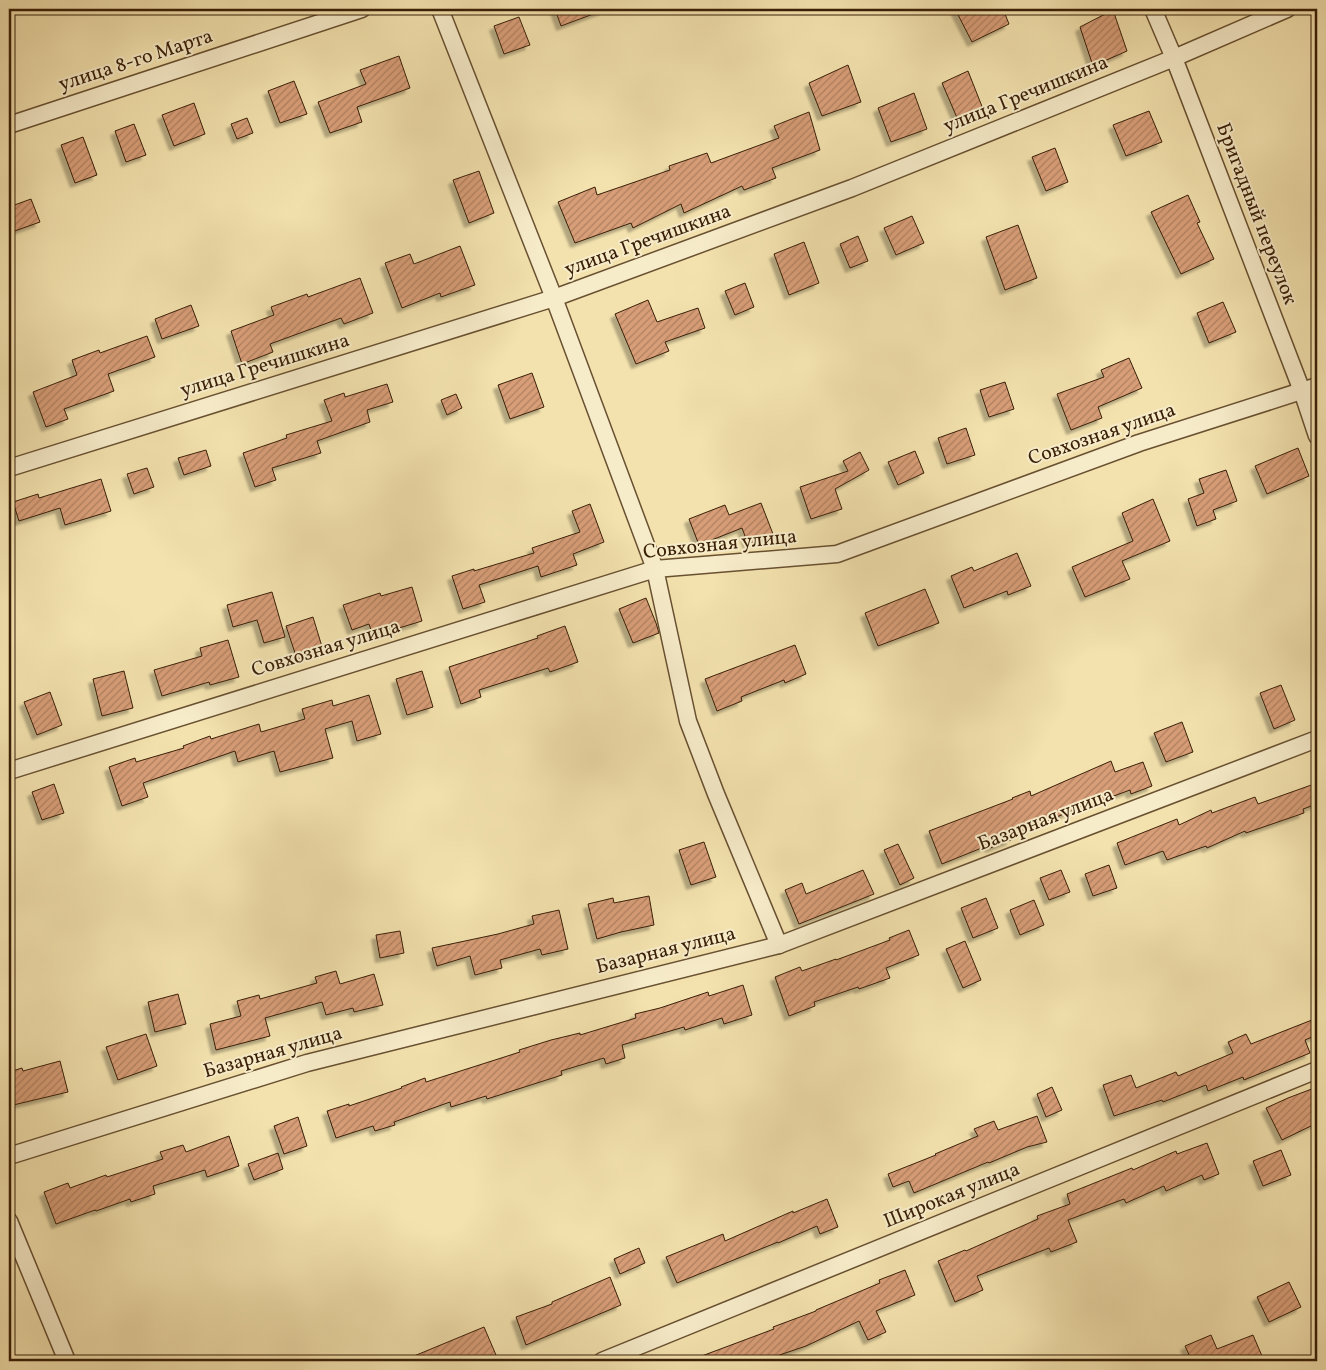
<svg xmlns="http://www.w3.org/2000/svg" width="1326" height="1370" viewBox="0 0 1326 1370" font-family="Vollkorn,serif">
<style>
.building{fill:url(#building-hatch);stroke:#391f07;filter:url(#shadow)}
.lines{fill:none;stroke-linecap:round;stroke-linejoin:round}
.street-casing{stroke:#685031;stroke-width:19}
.street{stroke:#f7ecca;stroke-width:16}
.labels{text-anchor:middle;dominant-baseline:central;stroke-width:4;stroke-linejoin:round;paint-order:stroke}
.street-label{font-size:20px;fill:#391f07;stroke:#f7ecca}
</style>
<defs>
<pattern id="building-hatch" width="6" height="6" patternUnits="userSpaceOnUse" patternTransform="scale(1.25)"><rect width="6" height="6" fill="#d89e78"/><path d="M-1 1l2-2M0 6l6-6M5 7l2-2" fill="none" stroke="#b08060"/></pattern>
<filter id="shadow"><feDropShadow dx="-4.5" dy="4.5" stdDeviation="1" flood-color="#0004"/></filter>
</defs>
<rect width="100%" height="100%" fill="#f3e2ae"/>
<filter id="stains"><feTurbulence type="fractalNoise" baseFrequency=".004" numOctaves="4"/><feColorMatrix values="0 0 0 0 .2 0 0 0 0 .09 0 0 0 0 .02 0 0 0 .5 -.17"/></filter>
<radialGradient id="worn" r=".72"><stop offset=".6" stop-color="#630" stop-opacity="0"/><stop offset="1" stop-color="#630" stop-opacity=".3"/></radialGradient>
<g class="building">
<polygon points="555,9 604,9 604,10 561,26"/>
<polygon points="955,9 1003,9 1009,24 972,42"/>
<polygon points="1113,10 1127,51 1093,66 1080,27"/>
<polygon points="519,17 530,45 504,54 494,26"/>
<polygon points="399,56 410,88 357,107 362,122 330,133 318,102 366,84 360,70"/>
<polygon points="848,65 861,102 822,116 809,83"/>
<polygon points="968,71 983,109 958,120 942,83"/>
<polygon points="294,81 307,114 280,123 268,91"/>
<polygon points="914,93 927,129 891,142 878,108"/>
<polygon points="194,103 205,134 174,146 162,115"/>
<polygon points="1149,111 1162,142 1126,156 1113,125"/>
<polygon points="809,112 820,150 772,168 776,178 744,190 742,186 684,213 681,204 633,228 631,223 575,243 558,202 595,187 597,195 670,170 669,166 707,153 711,163 779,138 774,126"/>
<polygon points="247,118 253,133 237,139 231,124"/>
<polygon points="134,124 146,155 126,162 115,131"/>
<polygon points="83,137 97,175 75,183 61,145"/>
<polygon points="1055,148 1068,182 1046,191 1032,157"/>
<polygon points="479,171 494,213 469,223 453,180"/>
<polygon points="1188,195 1200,222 1197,223 1214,259 1181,274 1151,212"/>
<polygon points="31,199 40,222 9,233 9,207"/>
<polygon points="912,216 924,243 896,255 884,228"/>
<polygon points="1018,225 1037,278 1005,290 986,237"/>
<polygon points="858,236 868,261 850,268 840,244"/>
<polygon points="804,242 819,283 789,295 774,254"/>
<polygon points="460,246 475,285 441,297 440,293 402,308 385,263 410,254 414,264"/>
<polygon points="360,278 373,313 344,324 341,318 270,344 273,352 242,364 231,331 274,315 271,307 307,294 308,297"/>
<polygon points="745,283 754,307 735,315 725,291"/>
<polygon points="648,300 657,322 698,308 705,328 665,342 669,351 636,364 615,314"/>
<polygon points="1223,302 1236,332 1209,343 1197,313"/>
<polygon points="191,305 199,326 162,339 155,319"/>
<polygon points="147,336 155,357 108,374 114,391 64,409 68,419 46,427 33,392 77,375 72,360 99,350 100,353"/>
<polygon points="1129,358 1142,388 1098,407 1102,418 1071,430 1057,394 1104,377 1101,370"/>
<polygon points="532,373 544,407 510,419 498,385"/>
<polygon points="1005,382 1014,409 989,417 980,390"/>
<polygon points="387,384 393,402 367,410 370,422 317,441 321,453 272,468 276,480 255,487 243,453 287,438 286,435 332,421 324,400 344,393 345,397"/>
<polygon points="456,394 462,408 447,415 441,400"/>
<polygon points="966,428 975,455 947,464 938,438"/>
<polygon points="1298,448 1309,476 1267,494 1255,466"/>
<polygon points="206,450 211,466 184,475 178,458"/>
<polygon points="915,451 924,473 898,485 888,462"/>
<polygon points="860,452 869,470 835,489 842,509 811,519 800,487 848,471 843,461"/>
<polygon points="147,468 154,487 134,494 127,474"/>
<polygon points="1226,470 1237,501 1213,510 1216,519 1197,526 1188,499 1204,493 1199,479"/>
<polygon points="101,479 111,511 65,525 60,508 19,521 13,502 38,494 39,498"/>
<polygon points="1153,499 1170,541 1122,561 1130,579 1085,597 1072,567 1133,541 1122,513"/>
<polygon points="761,503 773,534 748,544 742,528 699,545 689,519 725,505 729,515"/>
<polygon points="590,504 604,542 573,554 577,565 541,577 538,566 479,585 485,602 463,609 452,576 474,569 474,571 534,553 532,548 580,532 572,511"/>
<polygon points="1017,553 1031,586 1008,595 1007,591 964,608 951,576 972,567 974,571"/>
<polygon points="412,587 422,621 399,628 398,624 372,633 369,624 352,630 343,605 380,593 381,596"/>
<polygon points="925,589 939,623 878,646 865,613"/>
<polygon points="272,592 285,637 264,643 257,620 233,627 227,605"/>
<polygon points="646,598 656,623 659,633 633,643 619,609"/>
<polygon points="313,617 323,650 297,659 286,626"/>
<polygon points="565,626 578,662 550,672 548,668 479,690 481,697 461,704 449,667 538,638 537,636"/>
<polygon points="228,640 239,677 210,685 209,682 162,696 154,670 202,656 200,648"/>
<polygon points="795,645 806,674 785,683 784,680 741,697 742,701 717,711 705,679"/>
<polygon points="124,671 133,708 102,716 93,679"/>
<polygon points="422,671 433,707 407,715 396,679"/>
<polygon points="1281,685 1295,720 1274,729 1260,693"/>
<polygon points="50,692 62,725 37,735 24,702"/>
<polygon points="369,695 381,734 357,741 352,721 325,729 333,758 280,772 274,751 238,762 235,751 143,783 148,797 122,806 109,767 135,758 136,762 184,748 183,746 210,736 211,739 259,724 261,732 305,719 302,709 332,700 333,706"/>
<polygon points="1182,722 1193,752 1166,762 1154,733"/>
<polygon points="1111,761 1115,772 1143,762 1152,786 1131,794 1130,790 1103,800 1102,798 1009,837 1011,840 990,848 989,845 942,864 929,831 1013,799 1012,798 1030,791 1031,796"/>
<polygon points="1317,783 1317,804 1303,809 1304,813 1246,833 1245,831 1207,848 1206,846 1167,860 1163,851 1125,865 1117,843 1177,819 1179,825 1211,810 1212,813 1255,797 1258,804"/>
<polygon points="54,784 64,813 42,820 32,792"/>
<polygon points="704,842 716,877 691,885 679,850"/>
<polygon points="898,844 914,878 900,885 884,850"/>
<polygon points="1109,865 1117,888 1093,896 1085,874"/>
<polygon points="863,870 874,894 799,924 785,890 802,883 806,894"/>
<polygon points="1061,870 1070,892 1049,900 1040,878"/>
<polygon points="649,896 654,925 621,932 597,939 588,904 613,898 614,903"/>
<polygon points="986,898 998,928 973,938 961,908"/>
<polygon points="1034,900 1044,925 1020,935 1010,910"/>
<polygon points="559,910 568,949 542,955 540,949 500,960 502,968 475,975 470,956 437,966 432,948 498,934 534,924 532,916"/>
<polygon points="909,930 919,955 886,968 890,978 859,989 858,987 814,1002 815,1006 789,1016 775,977 800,967 802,971 836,959 836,960 890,940 889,938"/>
<polygon points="400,931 404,953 380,958 376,935"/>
<polygon points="965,941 981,980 963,988 946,949"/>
<polygon points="336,971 340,984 374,974 383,1005 354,1012 353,1008 326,1015 322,1002 265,1018 270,1036 216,1050 210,1024 241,1016 237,1001 259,995 260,999 317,983 315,977"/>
<polygon points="743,985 752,1015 724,1024 722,1018 685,1030 684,1027 622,1045 625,1058 606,1064 604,1058 561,1071 562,1075 487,1099 486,1096 451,1107 450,1102 394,1122 395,1125 375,1131 373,1126 336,1138 327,1111 349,1104 349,1106 402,1088 401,1087 425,1078 426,1082 520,1052 519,1050 551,1040 580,1033 580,1035 636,1018 635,1014 660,1008 708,992 709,996"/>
<polygon points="178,994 186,1024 155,1032 148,1002"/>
<polygon points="1317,1018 1317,1035 1305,1040 1310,1053 1244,1080 1243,1077 1208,1091 1206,1085 1163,1102 1162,1100 1114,1116 1103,1085 1131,1075 1136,1088 1176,1072 1178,1076 1233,1053 1228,1042 1246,1034 1251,1044"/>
<polygon points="146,1034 157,1066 118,1080 106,1047"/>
<polygon points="60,1061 68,1092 9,1106 9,1072 22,1068 23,1071"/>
<polygon points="1052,1087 1062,1110 1046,1117 1037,1094"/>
<polygon points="1317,1087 1317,1123 1282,1140 1266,1108 1288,1098"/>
<polygon points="1037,1116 1047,1142 1027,1147 989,1163 988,1162 914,1193 909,1181 893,1187 888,1174 936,1155 935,1154 978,1136 974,1129 994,1121 998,1130"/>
<polygon points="298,1117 307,1146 284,1154 274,1126"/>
<polygon points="229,1136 239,1166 207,1177 205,1170 153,1186 155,1194 131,1202 130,1199 96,1211 95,1210 56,1224 44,1192 68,1183 70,1188 106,1175 107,1177 163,1159 160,1152 183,1145 186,1152"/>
<polygon points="1207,1143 1219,1174 1204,1180 1202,1175 1166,1191 1164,1186 1126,1203 1124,1199 1068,1220 1077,1242 1051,1252 1049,1248 977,1276 983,1290 955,1302 938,1261 965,1250 966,1251 1038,1219 1037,1216 1070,1204 1067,1194 1132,1168 1133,1170 1176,1151 1177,1154"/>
<polygon points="1281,1150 1291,1175 1263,1186 1253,1161"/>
<polygon points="278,1153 283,1169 254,1180 248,1164"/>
<polygon points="827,1199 838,1227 820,1234 817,1226 778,1243 778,1242 677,1283 666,1257 723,1234 725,1241 793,1211 793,1213"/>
<polygon points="639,1248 645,1263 620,1274 614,1259"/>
<polygon points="905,1270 915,1295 876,1311 886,1332 868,1340 859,1321 806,1346 762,1361 692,1361 691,1360 774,1329 773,1327 816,1311 816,1310 880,1283 879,1280"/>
<polygon points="610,1277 621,1305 526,1345 516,1317 552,1304 552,1302"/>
<polygon points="1289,1282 1301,1307 1269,1322 1257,1297"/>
<polygon points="484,1327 496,1355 480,1361 402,1361"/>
<polygon points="1211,1335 1217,1349 1253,1335 1262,1356 1249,1361 1189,1361 1191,1359 1185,1346"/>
</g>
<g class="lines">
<g class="street-casing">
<g id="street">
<polyline points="440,9 554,298 655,569 688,721 716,794 779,945"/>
<polyline points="1153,9 1174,58 1302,391 1317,436"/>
<polyline points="9,125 362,9"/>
<polyline points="9,468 554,298 852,188 1174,58 1287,9"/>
<polyline points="9,771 655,569 837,554 1139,443 1317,386"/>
<polyline points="9,1156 307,1063 779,945 1317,739"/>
<polyline points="9,1221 67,1361"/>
<polyline points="602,1361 1317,1070"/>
</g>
</g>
<use href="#street" class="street"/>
</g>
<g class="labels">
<g class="street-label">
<text transform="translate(136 61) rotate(-18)">улица 8-го Марта</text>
<text transform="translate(1026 95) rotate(-22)">улица Гречишкина</text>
<text transform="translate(1256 214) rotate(69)">Бригадный переулок</text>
<text transform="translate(648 241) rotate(-20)">улица Гречишкина</text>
<text transform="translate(265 366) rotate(-17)">улица Гречишкина</text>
<text transform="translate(1102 435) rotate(-19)">Совхозная улица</text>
<text transform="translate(720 545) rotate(-6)">Совхозная улица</text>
<text transform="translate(326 649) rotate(-17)">Совхозная улица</text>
<text transform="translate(1046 820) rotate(-21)">Базарная улица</text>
<text transform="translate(666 951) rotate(-14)">Базарная улица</text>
<text transform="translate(273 1053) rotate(-16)">Базарная улица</text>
<text transform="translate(952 1196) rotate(-22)">Широкая улица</text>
</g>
</g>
<rect width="1326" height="1370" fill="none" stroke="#f3e2ae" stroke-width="30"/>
<rect x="10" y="10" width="1306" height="1350" fill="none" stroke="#391f07" stroke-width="2.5"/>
<rect x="15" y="15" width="1296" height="1340" fill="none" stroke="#391f07"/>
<rect width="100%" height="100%" filter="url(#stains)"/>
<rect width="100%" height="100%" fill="url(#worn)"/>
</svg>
